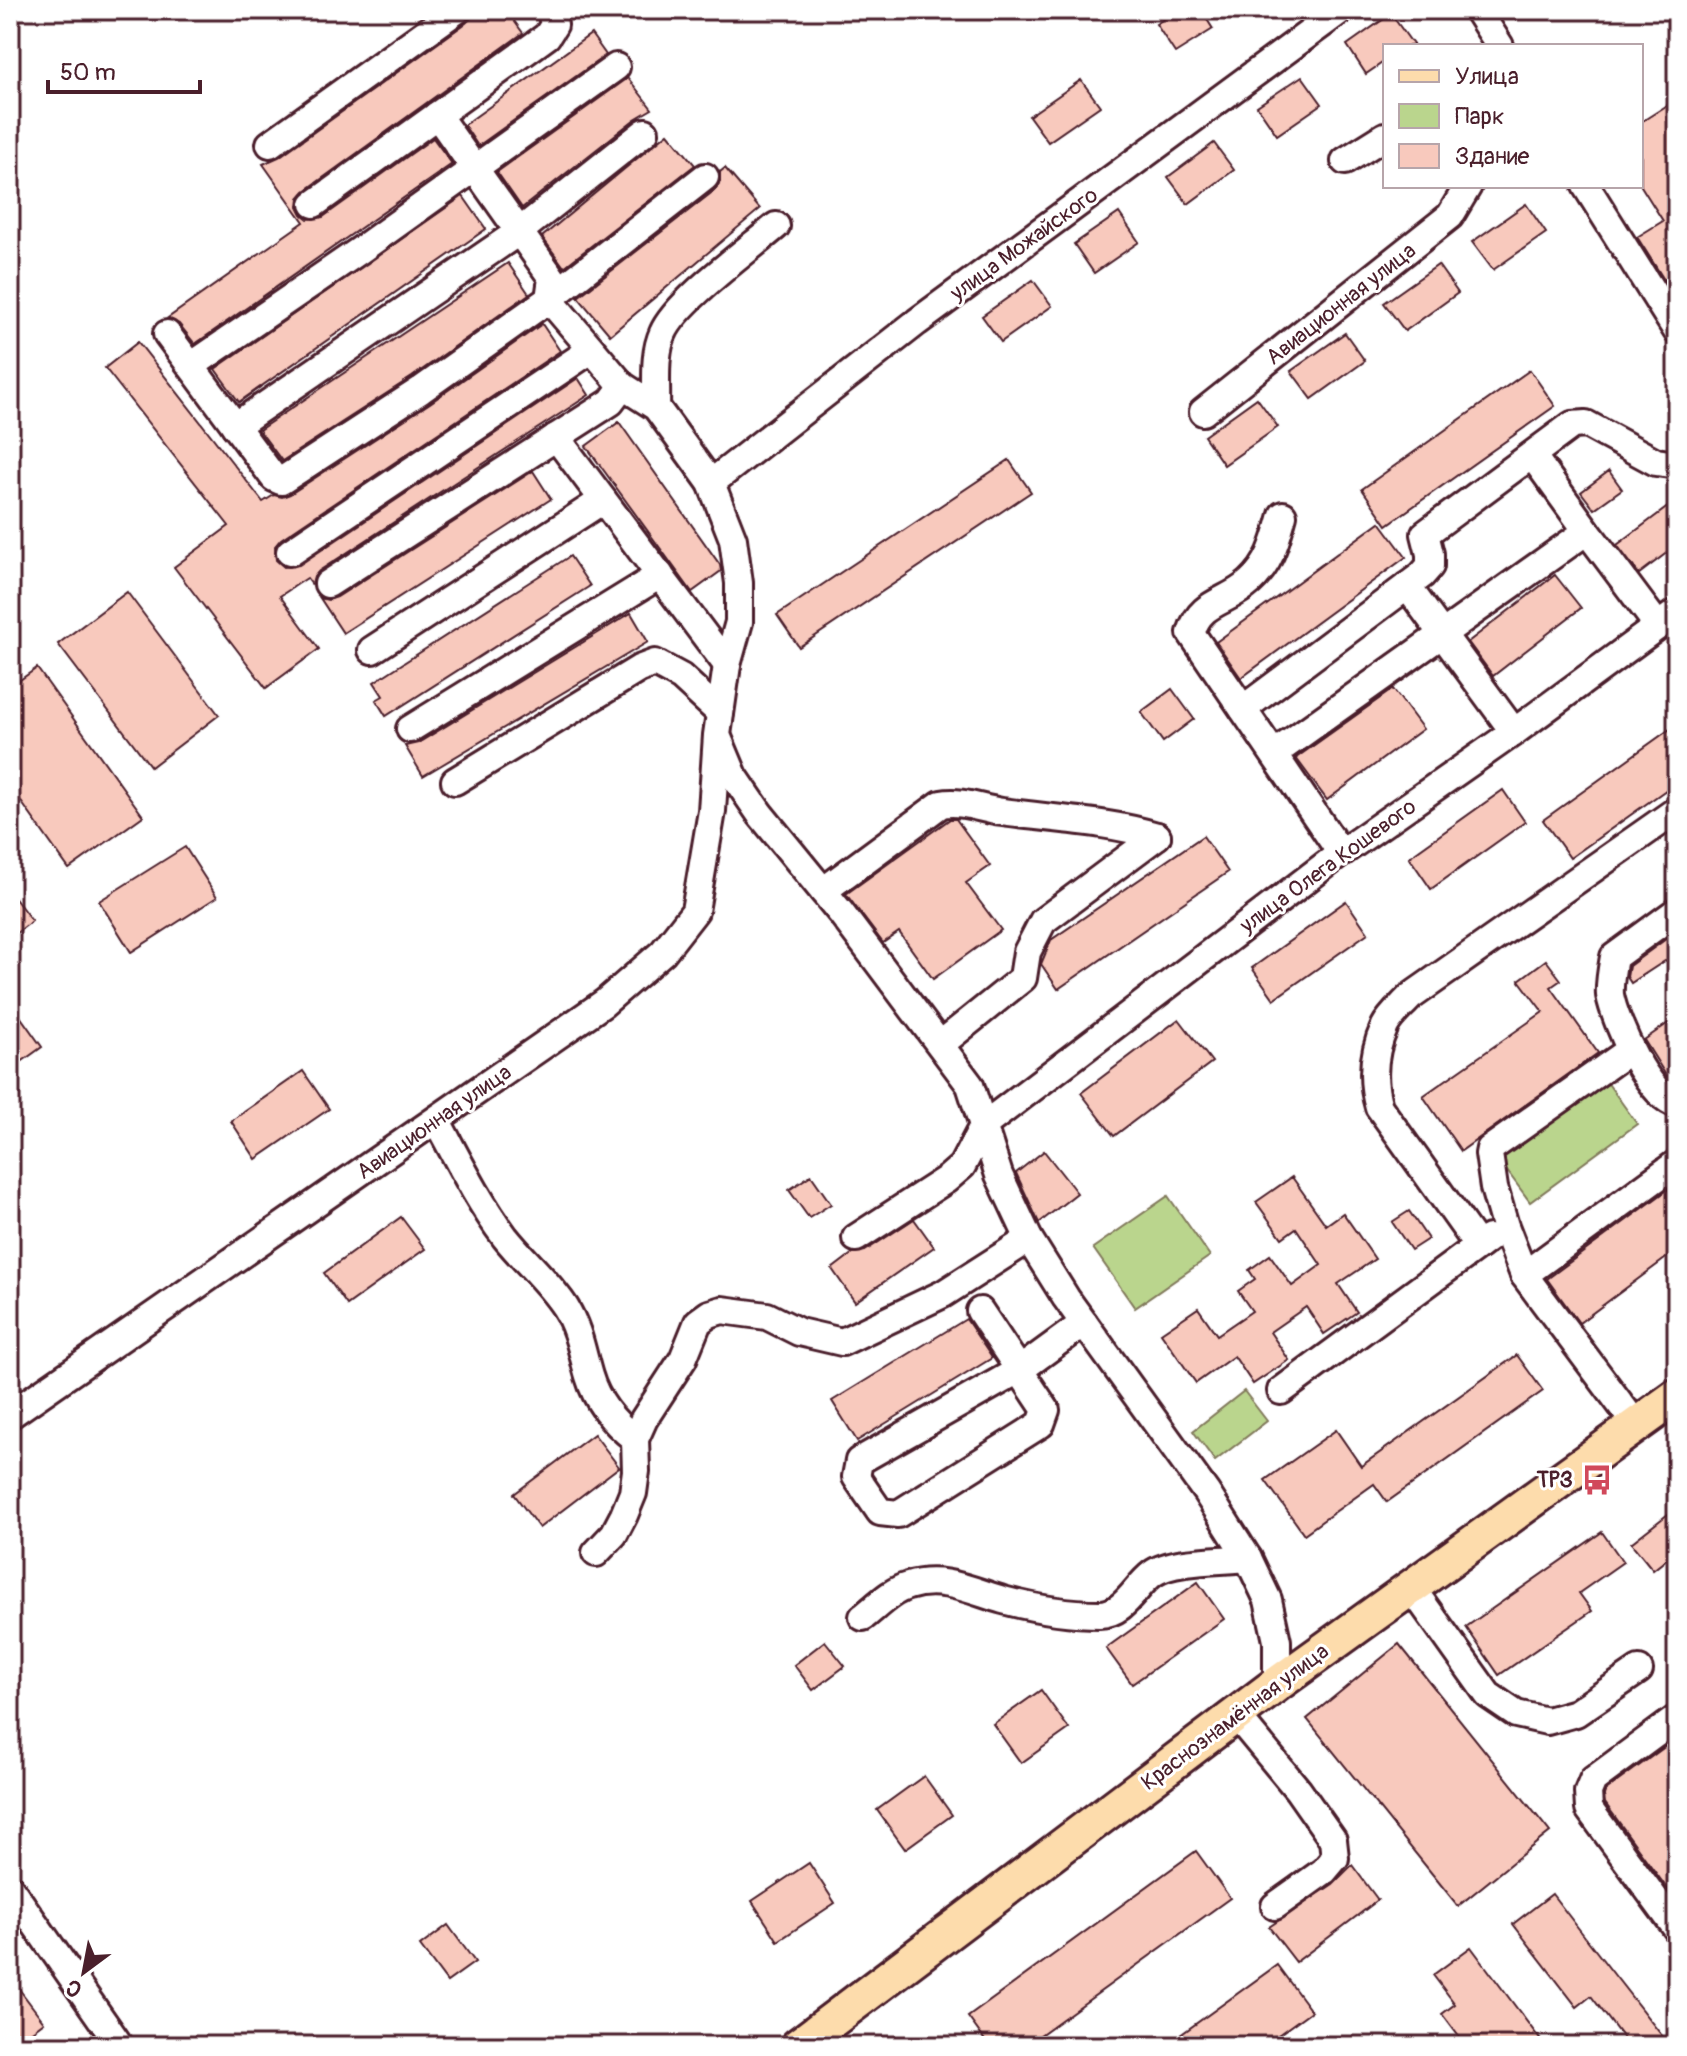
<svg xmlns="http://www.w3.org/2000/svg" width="1687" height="2056" viewBox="0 0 1687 2056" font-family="Pangolin,sans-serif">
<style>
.green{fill:#bad58d;stroke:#827a5c;stroke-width:2}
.building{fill:#f8c9bd;stroke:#4a1f2b;stroke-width:2}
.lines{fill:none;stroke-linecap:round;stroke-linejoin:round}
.minor-casing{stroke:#4a1f2b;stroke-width:32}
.major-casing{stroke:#4a1f2b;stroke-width:40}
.minor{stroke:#fff;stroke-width:26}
.major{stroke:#fddcac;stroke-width:34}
.labels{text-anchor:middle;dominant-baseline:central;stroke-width:6;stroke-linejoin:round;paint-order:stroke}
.street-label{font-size:22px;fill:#4a1f2b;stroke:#fff}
.poi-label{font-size:22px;font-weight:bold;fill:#4a1f2b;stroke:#fff;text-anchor:end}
</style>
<rect width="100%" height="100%" fill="#fff"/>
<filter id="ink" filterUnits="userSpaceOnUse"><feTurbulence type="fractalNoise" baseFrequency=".0125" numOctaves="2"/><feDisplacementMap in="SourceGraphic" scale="16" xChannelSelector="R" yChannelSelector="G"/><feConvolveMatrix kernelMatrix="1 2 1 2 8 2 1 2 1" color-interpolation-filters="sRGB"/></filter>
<g filter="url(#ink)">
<g class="green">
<polygon points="1604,1078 1637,1124 1530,1202 1496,1156"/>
<polygon points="1168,1196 1210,1256 1135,1308 1093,1248"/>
<polygon points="1244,1391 1267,1421 1215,1461 1193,1431"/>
</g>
<g class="building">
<polygon points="479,10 506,10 523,33 305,191 299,198 298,206 302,214 308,219 323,217 433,138 452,164 195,344 179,324 168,318 304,222 263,164 279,157 466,23"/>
<polygon points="1178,10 1201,10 1213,29 1175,53 1156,24"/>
<polygon points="1391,14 1414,46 1385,46 1385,61 1366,74 1347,45"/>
<polygon points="591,34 606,55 478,146 464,125"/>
<polygon points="1302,76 1322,104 1277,135 1257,106"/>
<polygon points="628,78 652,109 635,119 522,208 497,172"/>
<polygon points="1081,80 1100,106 1048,142 1029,116"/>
<polygon points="1677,99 1677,281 1668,286 1637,237 1663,221 1641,186 1641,122"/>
<polygon points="668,133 695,165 564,267 542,237"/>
<polygon points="1214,143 1234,170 1188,204 1168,177"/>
<polygon points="725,168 760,209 610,335 578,297 715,190 720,182 720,172"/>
<polygon points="463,196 486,229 239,402 215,369"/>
<polygon points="1526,204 1546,233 1493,270 1472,242"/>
<polygon points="1119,213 1139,242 1094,273 1074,244"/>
<polygon points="508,263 529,294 412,377 282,461 259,430"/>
<polygon points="1438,265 1458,293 1405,331 1384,303"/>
<polygon points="1033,280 1052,306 1001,342 982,316"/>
<polygon points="542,324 560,351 281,539 275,546 276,560 284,567 299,565 578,378 589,395 319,571 314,577 312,585 307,578 280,596 319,649 266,688 174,567 229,526 105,368 138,342 263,502 274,495 282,497 290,494 430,403"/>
<polygon points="1345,333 1365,361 1312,399 1291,371"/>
<polygon points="1530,370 1555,406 1387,525 1362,489"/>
<polygon points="1257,398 1278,427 1224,465 1204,436"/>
<polygon points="619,422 720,565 721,571 692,592 586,446"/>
<polygon points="1009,460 1031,492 799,647 777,615"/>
<polygon points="533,471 551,499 343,633 320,598 328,600 337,597"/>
<polygon points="1609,471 1622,489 1594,509 1581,492"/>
<polygon points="1677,500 1677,545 1639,574 1617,545"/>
<polygon points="1380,522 1406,557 1241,678 1216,642"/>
<polygon points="570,556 590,586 386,716 376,700 383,696 374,682"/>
<polygon points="1555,575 1581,608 1493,676 1468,642"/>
<polygon points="127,592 219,715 151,767 58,644"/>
<polygon points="631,613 648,642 423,776 405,746 418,743"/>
<polygon points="37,668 143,816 69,869 10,786 10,687"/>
<polygon points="1172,689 1194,719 1163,742 1141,712"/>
<polygon points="1393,689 1423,729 1327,800 1296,758"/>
<polygon points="1677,724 1677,782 1570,858 1543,820"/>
<polygon points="1503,790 1525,822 1431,889 1409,857"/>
<polygon points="950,819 956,819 990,866 966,883 1001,930 933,979 899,932 883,943 846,894"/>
<polygon points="1203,836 1228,872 1058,989 1041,964 1051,940"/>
<polygon points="185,847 217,897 131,952 99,901"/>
<polygon points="10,892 32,921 10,938"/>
<polygon points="1346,901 1368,933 1274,999 1252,968"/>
<polygon points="1677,931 1677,953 1631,983 1627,977 1629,966"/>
<polygon points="1546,960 1561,980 1551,987 1598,1053 1461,1151 1423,1096 1543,1012 1519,980"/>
<polygon points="10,1002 42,1047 10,1070"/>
<polygon points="1677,1017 1677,1071 1667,1077 1644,1040"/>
<polygon points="1179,1019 1212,1062 1114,1136 1081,1093"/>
<polygon points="303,1071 329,1109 256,1159 231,1121"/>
<polygon points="1044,1151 1077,1193 1039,1223 1016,1173"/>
<polygon points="811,1175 831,1204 809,1218 789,1190"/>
<polygon points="1292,1177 1326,1225 1343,1213 1375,1259 1338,1284 1357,1312 1324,1334 1306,1307 1270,1332 1289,1360 1253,1384 1234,1356 1196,1383 1161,1333 1198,1308 1217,1335 1252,1311 1238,1291 1255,1279 1249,1270 1270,1255 1292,1286 1321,1265 1296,1228 1282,1238 1256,1202"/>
<polygon points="1677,1183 1677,1250 1579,1323 1547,1279"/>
<polygon points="1409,1211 1428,1239 1411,1250 1392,1222"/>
<polygon points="401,1217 425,1249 347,1305 324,1273"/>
<polygon points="914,1219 934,1247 855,1302 832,1269 853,1253 865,1251"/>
<polygon points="966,1319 992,1358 857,1441 832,1401"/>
<polygon points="1517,1355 1543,1391 1387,1502 1374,1484 1304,1534 1265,1480 1336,1430 1361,1466"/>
<polygon points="594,1434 619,1467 539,1528 514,1494"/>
<polygon points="1677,1507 1677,1551 1653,1570 1631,1543"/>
<polygon points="1602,1532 1623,1562 1579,1593 1592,1611 1499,1675 1466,1627"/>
<polygon points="1198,1582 1224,1619 1132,1684 1106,1648"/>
<polygon points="825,1641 845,1666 813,1690 794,1665"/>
<polygon points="1399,1644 1550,1832 1458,1906 1307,1719"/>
<polygon points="1041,1690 1069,1729 1021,1763 993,1724"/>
<polygon points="1677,1738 1677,1902 1605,1803 1604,1795 1606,1790"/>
<polygon points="924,1776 952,1815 905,1849 877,1810"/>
<polygon points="1196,1851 1230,1898 1025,2046 989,2046 968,2017"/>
<polygon points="809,1863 835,1903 778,1941 752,1901"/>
<polygon points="1352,1865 1378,1900 1296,1962 1269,1927 1333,1884"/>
<polygon points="1552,1894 1616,1977 1670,2046 1629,2046 1591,1996 1577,2007 1513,1924"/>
<polygon points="448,1925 475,1962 447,1982 420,1946"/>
<polygon points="1471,1947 1545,2046 1466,2046 1442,2014 1455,2004 1433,1975"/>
<polygon points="1277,1965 1311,2011 1263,2046 1165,2046"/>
<polygon points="10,1977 44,2022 12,2046 10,2046"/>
</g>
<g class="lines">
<g class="minor-casing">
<g id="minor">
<polyline points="1477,10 1500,46"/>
<polyline points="270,144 457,10"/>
<polyline points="1345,161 1385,136"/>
<polyline points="1586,186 1677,331"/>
<polyline points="314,204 547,36 554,25 551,10"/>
<polyline points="167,334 274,478 281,481 421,390 549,299 705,177"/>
<polyline points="191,366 359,251 616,67"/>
<path d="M656 407C657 383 653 355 663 333 676 302 748 250 776 226"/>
<polyline points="1203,412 1450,216 1468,186"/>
<polyline points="235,426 520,231 645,132"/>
<polyline points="556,437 727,665"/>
<polyline points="711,483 917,322 1341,10"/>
<path d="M1283 515C1276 540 1271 563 1250 582 1226 604 1201 600 1191 633L1341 853"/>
<polyline points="1587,531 1658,626"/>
<polyline points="290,552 591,350"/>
<polyline points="328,584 611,402 623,386"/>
<polyline points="1407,586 1514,732"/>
<polyline points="372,650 603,500"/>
<polyline points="1243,709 1422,575 1430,566 1430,554 1425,534 1572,425 1586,424 1656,462 1677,465"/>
<polyline points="410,729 660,575"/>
<polyline points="719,740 734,776 760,814 841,913 970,1085 999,1175 1029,1239 1066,1298 1206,1492 1248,1558 1268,1600 1277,1641 1277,1684"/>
<polyline points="1275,753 1587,531 1532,455"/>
<polyline points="455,781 639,669 655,663 681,677 720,713"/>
<path d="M823 891 941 804C963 800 980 809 1002 812 1053 819 1107 821 1157 836"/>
<path d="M1677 911 1614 957C1612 968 1609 983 1610 995 1615 1022 1649 1098 1677 1104"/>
<polyline points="941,1044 1023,978 1027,952 1043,921 1157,836"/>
<polyline points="1630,1050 1490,1149 1489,1154 1494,1188 1505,1226 1524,1275 1636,1425"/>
<path d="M437 1121C458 1160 478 1201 505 1237 524 1261 548 1281 565 1307 579 1329 582 1353 589 1376 597 1403 614 1423 635 1439"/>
<polyline points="856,1238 947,1179 962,1166 983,1126 1341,853 1514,732 1677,612"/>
<path d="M1478 1246 1379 1107C1371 1080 1373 1052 1385 1026 1390 1016 1402 1006 1410 997L1677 810"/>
<polyline points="1524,1275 1677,1163"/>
<polyline points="980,1311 1046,1410 1041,1424 898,1514 880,1512 856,1477 859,1461 1021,1369 1084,1323"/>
<polyline points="1281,1391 1489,1238"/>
<polyline points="10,1415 604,1003 663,952 695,911 712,811 717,735 727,665 739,622 739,583 733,539 711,483 656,407 623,386 549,299 552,278 437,115"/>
<polyline points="596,1553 614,1534 624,1515 633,1493 636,1471 635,1439 644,1419 683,1359 698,1322 709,1314 722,1310 767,1316 799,1332 842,1342 943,1294 1029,1239"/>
<polyline points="1411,1587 1488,1695 1516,1714 1547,1721 1576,1713 1639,1670"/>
<path d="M863 1617C877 1606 891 1591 908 1586 941 1575 972 1591 1003 1600 1033 1608 1070 1614 1100 1614 1124 1614 1135 1587 1152 1574 1172 1559 1223 1561 1248 1558"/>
<polyline points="1236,1715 1298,1790 1333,1840 1335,1858 1324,1871 1275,1906"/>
<polyline points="1677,1718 1593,1780 1588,1792 1589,1809 1677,1929"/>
<polyline points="10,1888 120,2046"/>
</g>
</g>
<g class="major-casing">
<polyline id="major" points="798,2046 1277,1684 1677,1396"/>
</g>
<use href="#minor" class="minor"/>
<use href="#major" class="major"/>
</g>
</g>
<defs>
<g id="bus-bare" transform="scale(2.4)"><path d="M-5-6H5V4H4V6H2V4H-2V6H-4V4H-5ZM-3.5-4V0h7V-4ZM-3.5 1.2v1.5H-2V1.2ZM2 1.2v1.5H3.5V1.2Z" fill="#d1495b" stroke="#fff" stroke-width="2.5" paint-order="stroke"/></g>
</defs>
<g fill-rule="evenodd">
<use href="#bus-bare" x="1597" y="1480"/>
</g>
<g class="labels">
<g class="street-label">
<text transform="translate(1024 244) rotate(-36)">улица Можайского</text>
<text transform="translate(1341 304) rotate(-38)">Авиационная улица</text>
<text transform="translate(1328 866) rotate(-36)">улица Олега Кошевого</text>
<text transform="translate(434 1122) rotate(-35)">Авиационная улица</text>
<text transform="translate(1235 1717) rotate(-37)">Краснознамённая улица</text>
</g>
<g class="poi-label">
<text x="1573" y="1480">ТРЗ</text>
</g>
</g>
<rect width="1687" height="2056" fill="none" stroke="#fff" stroke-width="40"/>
<rect x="20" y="20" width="1647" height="2016" fill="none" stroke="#4a1f2b" stroke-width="3" filter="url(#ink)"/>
<rect x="1383" y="44" width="260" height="144" fill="#ffffff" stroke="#b7a5aa" stroke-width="2"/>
<rect x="1399" y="70" width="40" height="12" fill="#fddcac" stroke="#b7a5aa" stroke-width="2"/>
<text x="1455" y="84" font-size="24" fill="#4a1f2b">Улица</text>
<rect x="1399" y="104" width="40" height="24" fill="#bad58d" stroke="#b7a5aa" stroke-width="2"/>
<text x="1455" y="124" font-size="24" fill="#4a1f2b">Парк</text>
<rect x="1399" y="144" width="40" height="24" fill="#f8c9bd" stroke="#b7a5aa" stroke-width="2"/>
<text x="1455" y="164" font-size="24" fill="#4a1f2b">Здание</text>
<g transform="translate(84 1972) rotate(212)" stroke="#ffffff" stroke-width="6" paint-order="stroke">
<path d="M0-6L14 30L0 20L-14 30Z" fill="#4a1f2b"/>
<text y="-12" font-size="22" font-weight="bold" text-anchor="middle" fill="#4a1f2b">С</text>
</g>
<path d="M48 80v12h152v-12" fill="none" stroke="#4a1f2b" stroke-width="4"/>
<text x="60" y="80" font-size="24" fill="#4a1f2b" stroke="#ffffff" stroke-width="6" paint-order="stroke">50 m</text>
</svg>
